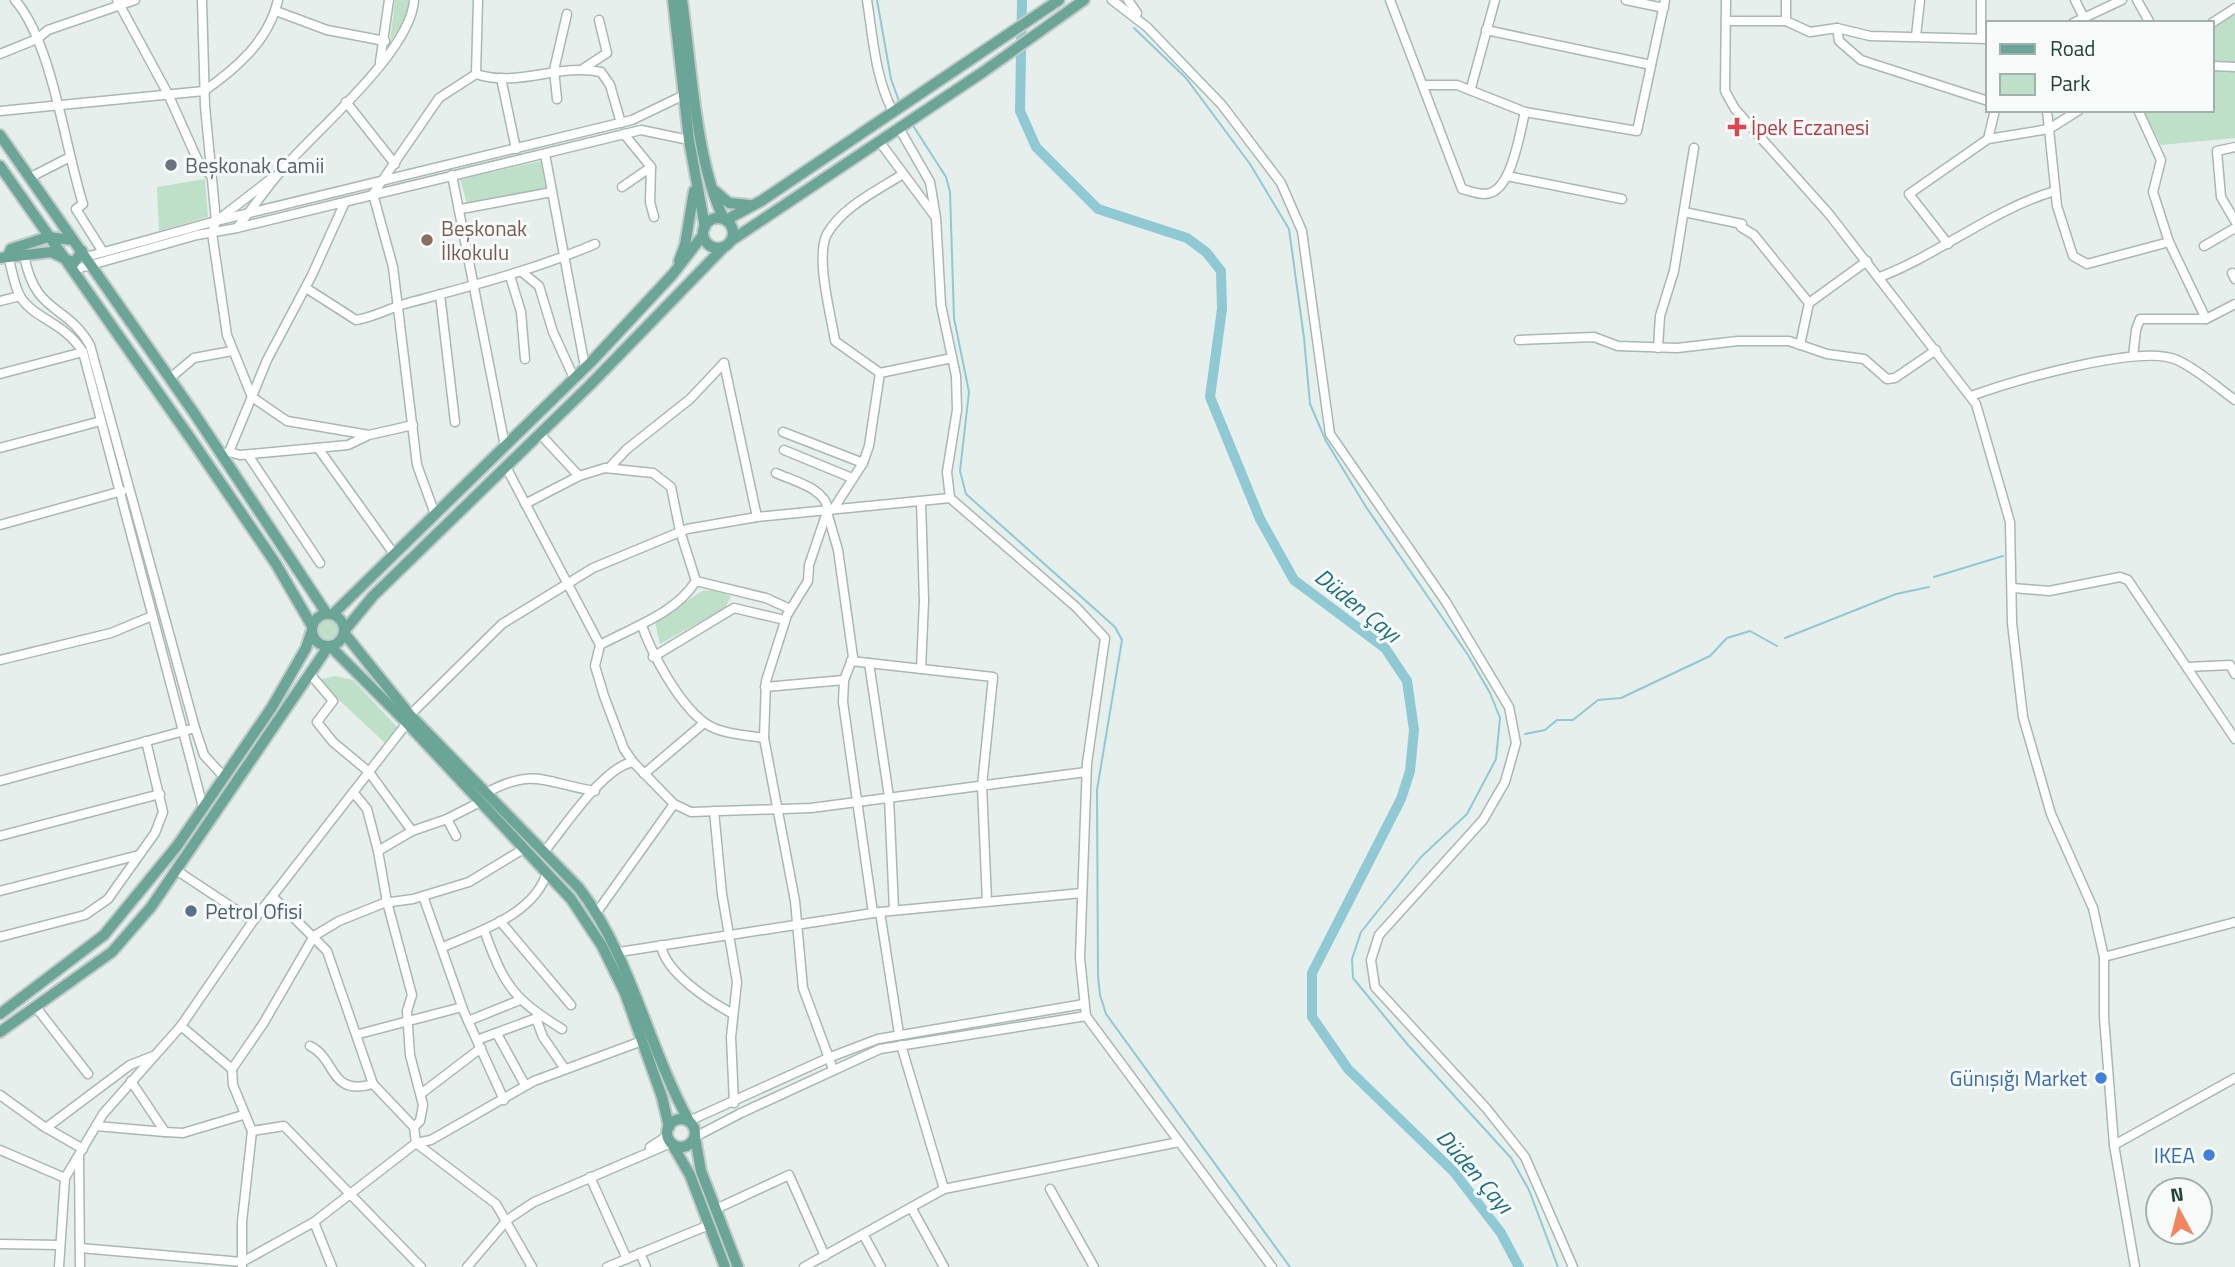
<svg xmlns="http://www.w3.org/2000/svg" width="2235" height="1267" viewBox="0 0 2235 1267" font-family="'Titillium Web',sans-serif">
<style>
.green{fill:#bfe0c8}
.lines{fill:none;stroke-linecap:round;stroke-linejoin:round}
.stream{stroke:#8ec9d4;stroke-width:2}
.river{stroke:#8ec9d4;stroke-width:10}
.minor-casing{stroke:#a8b8b2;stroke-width:11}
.major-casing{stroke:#c2cac8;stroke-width:14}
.minor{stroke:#fff;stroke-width:8}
.major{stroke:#6aa596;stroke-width:10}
.health-dot{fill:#e0444e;stroke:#f7fbf9;stroke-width:2.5}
.worship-dot{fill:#6b7280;stroke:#f7fbf9;stroke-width:2.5}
.education-dot{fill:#8d6e63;stroke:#f7fbf9;stroke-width:2.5}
.service-dot{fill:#5c6f8a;stroke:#f7fbf9;stroke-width:2.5}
.shop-dot{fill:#3f7fe0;stroke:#f7fbf9;stroke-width:2.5}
.labels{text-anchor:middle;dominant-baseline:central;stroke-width:6;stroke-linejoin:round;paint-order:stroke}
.health-label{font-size:21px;fill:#be3a42;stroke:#f7fbf9;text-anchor:start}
.worship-label{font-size:21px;fill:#5b616d;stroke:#f7fbf9;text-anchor:start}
.education-label{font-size:21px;fill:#785e54;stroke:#f7fbf9;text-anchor:start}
.service-label{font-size:21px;fill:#4e5e75;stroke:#f7fbf9;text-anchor:start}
.shop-label{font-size:21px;fill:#366cbe;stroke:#f7fbf9;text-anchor:end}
.water-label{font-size:23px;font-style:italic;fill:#1c6f80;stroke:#f7fbf9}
</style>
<rect width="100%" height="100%" fill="#e6efeb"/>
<g class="green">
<polygon points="395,0 408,0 409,3 404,21 390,42"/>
<polygon points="2235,14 2235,138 2161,145 2143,110 2212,110 2212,29"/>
<polygon points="541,161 547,187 467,204 460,179"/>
<polygon points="205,179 208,217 159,231 157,187"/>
<polygon points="713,590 731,596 725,608 660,644 655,622 702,591"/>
<circle cx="328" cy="629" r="10"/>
<polygon points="335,676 353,680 397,727 397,732 385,743 323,685 322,679"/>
</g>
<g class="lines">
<g class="stream">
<polyline points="877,0 891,79 899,101"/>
<polyline points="1134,28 1186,78 1250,164 1289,229 1304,338 1310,404 1326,441 1366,507 1468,655 1490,693 1500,718 1496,759 1467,814 1421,857 1361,932 1352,959 1353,978 1408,1045 1511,1158 1529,1190 1558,1267"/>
<polyline points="912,124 946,177 950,192 954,318 969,392 960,471 966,494 1115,627 1122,640 1097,790 1098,976 1100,995 1106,1014 1290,1267"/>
<polyline points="1934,577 2003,556"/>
<polyline points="1785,638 1896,594 1929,587"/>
<polyline points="1525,734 1545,730 1557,720 1573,720 1598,700 1621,698 1710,656 1727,638 1750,631 1777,646"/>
</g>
<polyline class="river" points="1022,0 1020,111 1036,147 1098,209 1187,238 1206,252 1221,271 1222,309 1210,397 1260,519 1294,580 1385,648 1407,681 1414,730 1410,771 1401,799 1312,973 1312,1017 1348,1069 1454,1172 1501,1233 1519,1267"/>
<g class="minor-casing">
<g id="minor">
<path d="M15 0C52 42 65 148 83 204L76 209 103 252"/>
<polyline points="117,0 168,94 198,161 211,176"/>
<polyline points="202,0 205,106 216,221 212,233 227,335 252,397 287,421 369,435 413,425"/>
<path d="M867 0C873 38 875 77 893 112"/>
<polyline points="1112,0 1147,27 1222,105 1281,183 1302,231 1330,434 1446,602 1509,707 1516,743 1505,782 1483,820 1379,935 1371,960 1375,987 1486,1108 1525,1157 1573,1267"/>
<polyline points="1128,0 1137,13"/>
<path d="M1390 0 1462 189C1471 191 1481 196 1490 193 1512 187 1520 132 1525 112"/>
<polyline points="1626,0 1664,8"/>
<polyline points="1726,0 1725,91 1735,109 1829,214 1976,404 2010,522 2012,623 2023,717 2051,814 2093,908 2104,957 2104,1017 2114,1145 2135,1267"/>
<polyline points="1786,0 1786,21"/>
<polyline points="2075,0 2084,18"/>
<polyline points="2137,0 2150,23"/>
<polyline points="276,11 327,30 385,41"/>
<polyline points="1726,21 1786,21 1810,32 1837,28 1870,36 1988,39"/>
<polyline points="2073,23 2122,0"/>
<polyline points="2212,23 2235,8"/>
<polyline points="1837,28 1839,41 1861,60 1988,101"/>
<polyline points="1486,30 1651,65"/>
<polyline points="1916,36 1920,0"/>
<polyline points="1981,38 1981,0"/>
<polyline points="0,54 37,39 48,30 135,0"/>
<polyline points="380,62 389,0"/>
<polyline points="2212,66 2235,67"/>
<polyline points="584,68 607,53 599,20"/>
<path d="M476 74C518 88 558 63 601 72L610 85 621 123"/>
<polyline points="501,78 516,149"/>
<polyline points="1423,85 1457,85 1525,112 1637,131 1665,0"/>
<polyline points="1471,88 1495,0"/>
<polyline points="557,99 554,70 567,14"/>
<polyline points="346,102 395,164"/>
<polyline points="2047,110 2057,206 2073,256 2087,264 2169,242 2153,192 2161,160 2138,110"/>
<path d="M0 111 204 91C237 68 269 40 278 0"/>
<polyline points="899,128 930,182 936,218 941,305 956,376 957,410 947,472 950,498 1076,607 1105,638 1087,763 1080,958 1086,1016 1272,1267"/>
<polyline points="624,134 651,167 650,202 654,217"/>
<polyline points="1988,139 1995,110"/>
<polyline points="879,141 934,215"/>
<polyline points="2235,147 2217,151 2221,197 2235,221"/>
<polyline points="545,154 585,367"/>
<polyline points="452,175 505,446"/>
<polyline points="1507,176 1622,199"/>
<polyline points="29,178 68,158"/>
<polyline points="622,187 651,167"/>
<polyline points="461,209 552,192"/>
<polyline points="1684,212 1742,224"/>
<polyline points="219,219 272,178"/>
<polyline points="1741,227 1754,235 1809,303"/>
<path d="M237 228C251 210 265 190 280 172 315 131 411 52 414 0"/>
<polyline points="2169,242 2206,319"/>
<polyline points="1948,244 1909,194 1988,139 2049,129 2079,110"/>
<polyline points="2204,246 2235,228"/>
<path d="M24 255C35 315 66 303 90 345L195 728 204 755 224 777"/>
<path d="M8 256C12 269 14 287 21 298 35 319 64 322 83 352L203 807"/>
<polyline points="86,257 216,221 632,120 684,95"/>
<polyline points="73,270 197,235 237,228 641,130 689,140"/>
<polyline points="522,272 539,286 553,332 574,378"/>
<polyline points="2232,273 2235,279"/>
<polyline points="510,276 521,312 525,359"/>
<path d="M1880 277C1940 254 1993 209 2055 191"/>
<path d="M306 288 356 320C375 317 389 308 408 303 471 286 534 270 595 244"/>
<polyline points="440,294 455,422"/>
<polyline points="0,301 20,296"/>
<polyline points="1519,340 1594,337 1618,346 1677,348 1738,341 1789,341 1827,354 1864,359 1887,379 1895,378 1936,350"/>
<polyline points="1800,345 1809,303 1867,261"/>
<polyline points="1658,348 1660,316 1674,271 1694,148"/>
<polyline points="2133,356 2136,330 2140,319 2206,319 2235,304"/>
<polyline points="724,363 757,517"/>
<path d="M880 373 835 341C831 315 815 257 827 234 842 207 878 190 903 174"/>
<polyline points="0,374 83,352"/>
<polyline points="169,379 194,358 232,351"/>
<path d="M1971 396C2010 382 2140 343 2177 360 2197 369 2217 387 2235 400"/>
<polyline points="783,432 863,463"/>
<polyline points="540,434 579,476"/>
<polyline points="0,448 101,421"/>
<polyline points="318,448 394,554"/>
<polyline points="784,450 852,478"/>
<polyline points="229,452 240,455 348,445 367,436"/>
<polyline points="222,455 229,452 267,360 312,275 345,202"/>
<polyline points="248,455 320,563"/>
<polyline points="506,467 600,645"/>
<polyline points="609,468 627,449 690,399 724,363"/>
<path d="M776 473C793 481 825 488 828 509L809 565 808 581 787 615 766 681 764 738 795 901 803 988 833 1069"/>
<polyline points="921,501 924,601 921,669"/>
<path d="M525 504 579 476 605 468 653 473 671 487 680 531 696 581C675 614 633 627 600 645L595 666 604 696 624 749 633 762"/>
<polyline points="834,508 863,463 869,446 880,373 952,358"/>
<polyline points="827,512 838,550 853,657 844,680 843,702 873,913"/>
<polyline points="435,514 417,465 393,267 373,194 439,98 476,74 478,0"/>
<polyline points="0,525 122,491"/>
<polyline points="696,581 766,598 790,609"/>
<polyline points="2013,588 2049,591 2120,577 2128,580 2235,739"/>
<path d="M642 626C653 656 679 704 705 723 720 734 746 735 764 738"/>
<polyline points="653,657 734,608 785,620"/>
<polyline points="0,660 111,633 152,616"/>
<polyline points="851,661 993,677 982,786 987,901"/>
<polyline points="869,663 889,797 894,910"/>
<polyline points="2188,667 2230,665 2235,674"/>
<polyline points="310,674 333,701 317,722 333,742 369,772 412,831"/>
<polyline points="765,687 844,680"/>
<polyline points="410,715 502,624 593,568 687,529 757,517 950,498"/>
<polyline points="644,774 704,723"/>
<polyline points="0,781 195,728"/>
<polyline points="353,792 367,809 378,851"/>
<path d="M486 793C535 766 547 784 595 791"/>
<polyline points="480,802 447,819 412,831 378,851 387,902 412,995 407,1011 410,1055 423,1105 420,1121 414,1127 416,1143 496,1204 532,1267"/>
<polyline points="714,811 722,894 737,982 731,1037 734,1103"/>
<polyline points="447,819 456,836"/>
<polyline points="0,836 160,794"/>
<path d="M544 852C564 828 603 767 633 762L674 804 691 812 811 808 1086 772"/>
<polyline points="176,870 253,921"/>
<polyline points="0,891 139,855"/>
<polyline points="423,896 464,1012 504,1100"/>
<polyline points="273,897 327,951 373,1084 414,1127"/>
<polyline points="597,912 674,804"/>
<polyline points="880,912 899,1034"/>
<polyline points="500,921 571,1005"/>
<path d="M484 930C504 985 512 998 562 1029"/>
<polyline points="0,937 85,915 108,899 155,833 163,812 146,741"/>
<path d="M661 945C665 973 711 1002 733 1014"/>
<path d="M443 947C480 931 535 914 547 872"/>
<polyline points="619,952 880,912 1082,893"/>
<polyline points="2104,957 2235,922"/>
<polyline points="35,1006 88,1074"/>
<polyline points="468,1021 520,1000"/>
<polyline points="537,1021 543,1037 565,1069"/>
<polyline points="181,1026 232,1069"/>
<polyline points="359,1034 462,1007"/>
<polyline points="497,1034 525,1085"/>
<polyline points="477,1040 542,1016"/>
<polyline points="901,1045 944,1189"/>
<path d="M310 1046C337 1059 329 1097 373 1084"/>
<polyline points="131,1081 165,1132 183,1133 243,1115"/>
<polyline points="422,1093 481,1048"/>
<polyline points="0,1095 43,1126 83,1149"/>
<polyline points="689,1121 828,1058 878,1039 1084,1004"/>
<polyline points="96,1126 165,1132"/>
<polyline points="46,1128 130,1065 153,1056"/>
<polyline points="252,1131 284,1126 421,1267"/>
<polyline points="695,1137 741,1113 880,1049 1086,1016"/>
<polyline points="2114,1145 2235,1078"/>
<polyline points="650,1147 667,1136"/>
<polyline points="0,1150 65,1178"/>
<polyline points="79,1156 80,1267"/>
<polyline points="590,1177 627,1259"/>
<polyline points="1050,1189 1094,1267"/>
<polyline points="716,1209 789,1175 825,1256"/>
<polyline points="912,1209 944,1267"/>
<polyline points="314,1222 332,1267"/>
<polyline points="863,1234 881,1267"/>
<polyline points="0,1244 60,1245"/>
<polyline points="80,1248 242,1262 314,1222 416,1143 431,1140 534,1081 642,1041"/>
<polyline points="640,1253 646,1267"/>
<polyline points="242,1265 242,1222 252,1131 233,1085 232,1069 263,1024 314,936 339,921 384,903 413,899 469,882 525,848"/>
<polyline points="59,1267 65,1178 103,1114 181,1026 253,921 407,723"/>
<polyline points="467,1267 507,1220 534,1202 671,1143"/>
<polyline points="607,1267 709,1225"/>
<polyline points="804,1267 944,1189 1179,1142"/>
</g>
</g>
<g class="major-casing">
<g id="major">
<polyline points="673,0 689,140 705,227"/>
<path d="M682 0C691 63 696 164 724 219"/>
<polyline points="0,135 194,413 327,614"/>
<polyline points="0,166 193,442 276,564 312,626"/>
<polyline points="715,191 729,203 749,205"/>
<circle cx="718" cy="233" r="15"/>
<polyline points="726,220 761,201 1059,0"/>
<polyline points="732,240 983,72 1084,0"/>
<polyline points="8,256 11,249 48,237 73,240"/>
<polyline points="0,258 51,252 74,263 82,251"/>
<polyline points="679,261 685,245 694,191"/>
<circle cx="328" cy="630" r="16"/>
<polyline points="333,614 591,362 673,274 703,235"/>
<polyline points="345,630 373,596 590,385 724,247"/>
<path d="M344 633 410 715 579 888C632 958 647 1045 689 1121"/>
<polyline points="330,646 407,723 571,899 602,946 625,993 662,1097 669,1127"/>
<polyline points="0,1014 104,935 177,846 272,707 306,648 312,630"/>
<polyline points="0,1032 112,952 151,907 328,647"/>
<circle cx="681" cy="1133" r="14"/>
<polyline points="695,1137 701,1171 738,1267"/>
<polyline points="672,1144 690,1175 725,1267"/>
</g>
</g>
<use href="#minor" class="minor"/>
<use href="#major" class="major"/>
</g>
<path class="health-dot" d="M1733.5 116.5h7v7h7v7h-7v7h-7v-7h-7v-7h7z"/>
<circle class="worship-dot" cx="171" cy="165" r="7"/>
<circle class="education-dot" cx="427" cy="240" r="7"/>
<circle class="service-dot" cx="191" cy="911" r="7"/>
<g class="shop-dot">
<circle cx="2101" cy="1078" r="7"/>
<circle cx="2209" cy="1155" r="7"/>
</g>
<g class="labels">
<g class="health-label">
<text x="1751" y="127">İpek Eczanesi</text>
</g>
<g class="worship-label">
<text x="185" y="165">Beşkonak Camii</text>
</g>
<g class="education-label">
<text x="441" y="228">Beşkonak<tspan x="441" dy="24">İlkokulu</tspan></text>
</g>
<g class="service-label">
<text x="205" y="911">Petrol Ofisi</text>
</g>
<g class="shop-label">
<text x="2087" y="1078">Günışığı Market</text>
<text x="2195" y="1155">IKEA</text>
</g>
<g class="water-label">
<text transform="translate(1358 605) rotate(39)">Düden Çayı</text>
<text transform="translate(1475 1171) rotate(49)">Düden Çayı</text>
</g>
</g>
<rect x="1986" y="21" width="228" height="91" fill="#f7fbf9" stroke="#a3b1ad" stroke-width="2"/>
<rect x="2000" y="44" width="35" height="10" fill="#6aa596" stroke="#a3b1ad" stroke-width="2"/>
<text x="2050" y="56" font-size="21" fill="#24423a">Road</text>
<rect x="2000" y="74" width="35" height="21" fill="#bfe0c8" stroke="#a3b1ad" stroke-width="2"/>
<text x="2050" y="91" font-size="21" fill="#24423a">Park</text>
<g transform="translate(2179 1211) rotate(353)"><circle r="33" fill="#f7fbf9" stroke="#a3b1ad" stroke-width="2"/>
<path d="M0-5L12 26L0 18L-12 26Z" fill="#f4845f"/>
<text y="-10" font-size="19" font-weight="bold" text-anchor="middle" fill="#24423a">N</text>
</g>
</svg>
